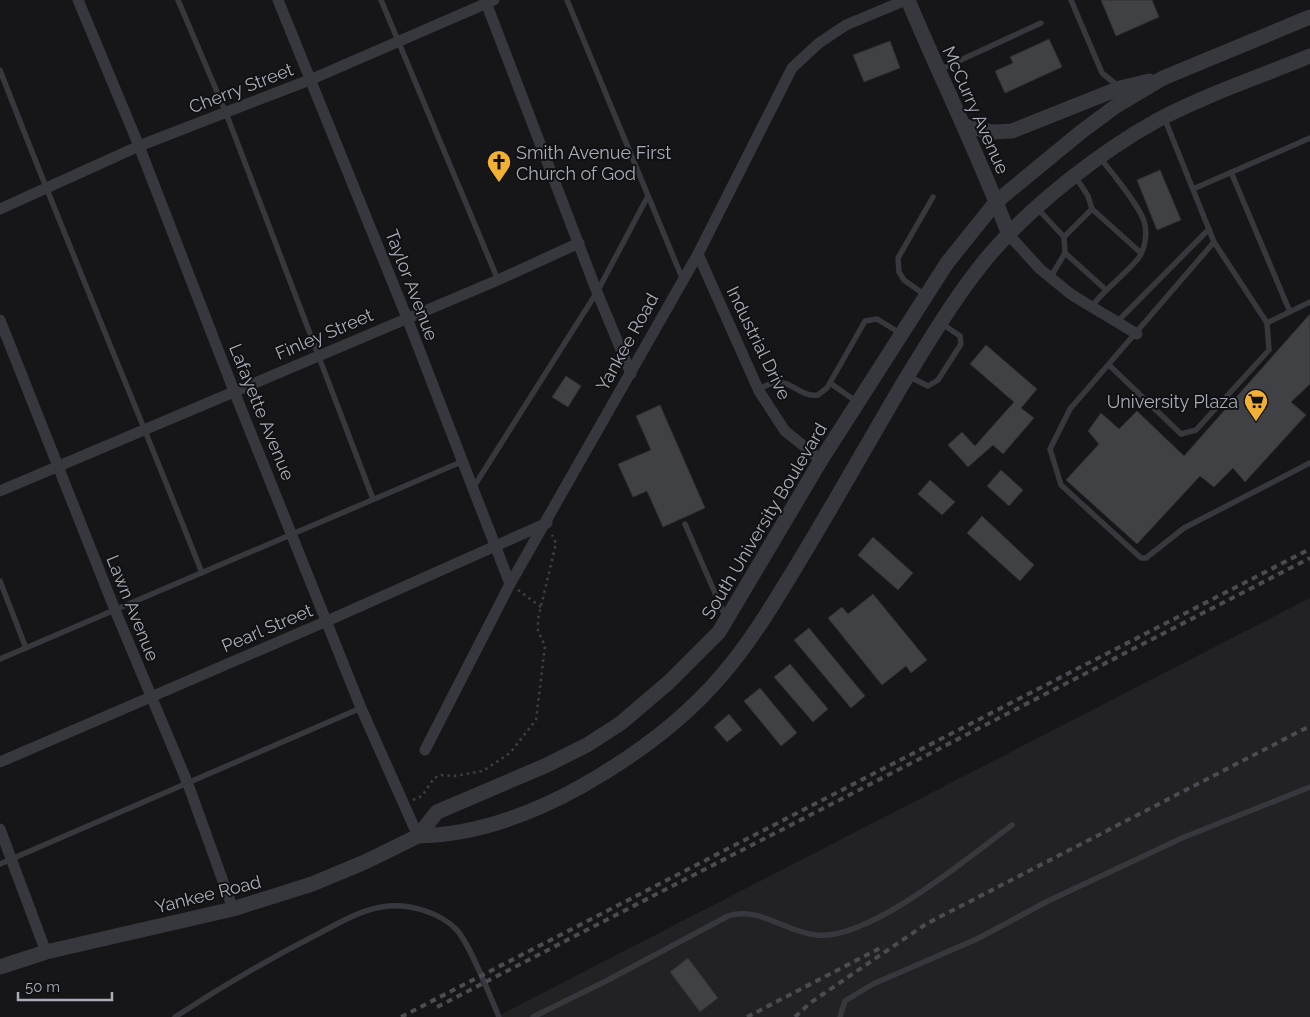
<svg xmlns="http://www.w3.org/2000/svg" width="1310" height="1017" viewBox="0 0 1310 1017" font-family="Raleway,sans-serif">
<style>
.built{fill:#222225}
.building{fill:#404145;stroke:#303034}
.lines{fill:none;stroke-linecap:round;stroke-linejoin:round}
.path{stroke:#3d3f44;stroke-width:2.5;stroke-dasharray:2.5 4;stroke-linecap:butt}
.service{stroke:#37383d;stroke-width:5.5}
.minor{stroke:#37383d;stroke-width:11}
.tertiary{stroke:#37383d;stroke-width:15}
.rail{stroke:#4a4c52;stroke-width:4;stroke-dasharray:6 5;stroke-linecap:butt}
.labels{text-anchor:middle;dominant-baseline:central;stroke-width:4;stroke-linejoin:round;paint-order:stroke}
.street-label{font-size:18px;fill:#a8adb8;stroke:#111113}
.poi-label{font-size:18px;fill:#a8adb8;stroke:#111113;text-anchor:start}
</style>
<rect width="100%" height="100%" fill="#161618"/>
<polygon class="built" points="1310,598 1310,1017 496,1017"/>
<g class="building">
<polygon points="1101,0 1152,0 1159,17 1116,36"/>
<polygon points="1049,39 1062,67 1005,93 995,71 1013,63 1010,57"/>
<polygon points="890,41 900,68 864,82 853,55"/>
<polygon points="1160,170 1181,220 1157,230 1137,180"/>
<polygon points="1310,314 1310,384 1291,402 1306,415 1245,482 1233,468 1214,487 1200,476 1137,544 1066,480 1099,444 1088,431 1101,413 1119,429 1137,411 1184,456"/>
<polygon points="986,345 1037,389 1021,408 1034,418 1003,454 993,445 968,467 948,445 962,432 975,446 1014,402 970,364"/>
<polygon points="566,376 581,386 568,407 552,397"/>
<polygon points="660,405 705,508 663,527 647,491 633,497 618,464 651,450 636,416"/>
<polygon points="1001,470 1023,490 1009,506 987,486"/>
<polygon points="930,480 955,502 942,515 918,494"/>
<polygon points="982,516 1034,565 1020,581 967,533"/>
<polygon points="873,537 913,573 898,590 858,555"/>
<polygon points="873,594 927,660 911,673 906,666 882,685 828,618 842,607 848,614"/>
<polygon points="809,628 865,696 851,708 794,640"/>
<polygon points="790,664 828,709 813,722 774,677"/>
<polygon points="760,688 797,733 781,746 744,701"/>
<polygon points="729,714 742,730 727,742 714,727"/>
<polygon points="688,958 718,998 700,1012 670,972"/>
</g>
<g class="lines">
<g class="path">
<polyline points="518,590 541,607"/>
<polyline points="413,800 422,796 434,778 441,775 455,776 483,771 510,753 536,720 545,646 538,631 538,619 556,543 552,535"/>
</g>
<g class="service">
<polyline points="178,0 226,113 373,499"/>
<polyline points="381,0 498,280"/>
<polyline points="567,0 683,280"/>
<polyline points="1071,0 1102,73 1118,86"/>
<path d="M0 70C65 239 136 405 202 573"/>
<polyline points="939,70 1041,23"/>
<polyline points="1164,117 1214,242 1070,409 1050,449 1061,485 1141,558 1146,558 1184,528 1310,463"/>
<polyline points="1231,172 1290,312"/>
<polyline points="1193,189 1310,138"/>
<polyline points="1037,208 1064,237 1065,253 1050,278"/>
<polyline points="1092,209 1141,253"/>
<polyline points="1064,237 1092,209 1088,196 1075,176"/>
<polyline points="1214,242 1267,323 1310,302"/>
<polyline points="1065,253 1105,289"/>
<polyline points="925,295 904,280 899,272 898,258 933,197"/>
<path d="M1091 307C1105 289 1122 277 1137 260 1145 251 1148 233 1144 221 1139 206 1111 171 1100 158"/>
<polyline points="1117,322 1209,229"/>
<polyline points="1109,365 1181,434 1196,430 1269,350 1267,323"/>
<polyline points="908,376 928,386 938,380 961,344 960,336 941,323"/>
<polyline points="830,383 857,402"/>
<path d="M758 389C764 387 770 383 777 382 791 381 803 398 818 395L827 388 865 321 877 319 900 333"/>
<polyline points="473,488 597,292 648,196"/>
<polyline points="685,524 725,616"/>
<polyline points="0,581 26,648"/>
<polyline points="0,659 461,462"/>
<polyline points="0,864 361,708"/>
<path d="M175 1017C221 987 267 960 316 935 339 923 363 908 389 906 411 904 440 913 456 929 470 944 490 996 499 1017"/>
<path d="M533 1017 608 980 728 916C759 906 786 932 816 935 869 941 969 857 1012 825"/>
<polyline points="840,1017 845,1001 873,984 977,939 1046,902 1182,838 1310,787"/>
</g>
<g class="minor">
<polyline points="78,0 139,146 234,391 361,708 418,836"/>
<polyline points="278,0 407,318 510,584"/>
<polyline points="485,0 597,292 631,374"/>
<polyline points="0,209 139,146 312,79 494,0"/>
<polyline points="1009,235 1040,269 1072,295 1137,334"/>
<polyline points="698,254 759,391 785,431 821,460"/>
<polyline points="0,320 115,610 188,784 233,909"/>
<polyline points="0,491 498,280 579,243"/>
<polyline points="425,750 510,584 698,254 792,68 819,43 846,25 906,0"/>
<polyline points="0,762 327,621 547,523"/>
<polyline points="0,829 46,952"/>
</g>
<g class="tertiary">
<path d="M908 0C941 79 979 155 1009 235"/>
<polyline points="964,126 993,132 1012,131 1120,88 1149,81"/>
<path d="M418 836C475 835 532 814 582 786 633 757 684 720 722 675 748 645 769 611 789 578 829 513 866 446 905 380 932 336 958 292 992 252 1034 204 1100 152 1156 121 1205 95 1259 77 1310 56"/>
<polyline points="0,967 46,952 233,909 312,884 365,862 418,836 437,812 547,765 587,745 621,723 669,682 719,632 821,460 947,263 996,202 1081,132 1116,106 1163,78 1310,17"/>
</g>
<g class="rail">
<polyline points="437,1007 1310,558"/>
<polyline points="401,1017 1310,549"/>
<polyline points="747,1017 884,946"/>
<polyline points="795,1017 810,1003 926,924 1310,726"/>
</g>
</g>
<defs>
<g id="church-pin" transform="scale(1.25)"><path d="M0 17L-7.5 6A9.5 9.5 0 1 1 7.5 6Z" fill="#f2b134" stroke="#111113"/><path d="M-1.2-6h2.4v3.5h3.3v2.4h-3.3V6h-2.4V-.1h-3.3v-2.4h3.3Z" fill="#111"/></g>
<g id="supermarket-pin" transform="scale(1.25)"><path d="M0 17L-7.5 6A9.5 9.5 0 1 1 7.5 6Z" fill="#f2b134" stroke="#111113"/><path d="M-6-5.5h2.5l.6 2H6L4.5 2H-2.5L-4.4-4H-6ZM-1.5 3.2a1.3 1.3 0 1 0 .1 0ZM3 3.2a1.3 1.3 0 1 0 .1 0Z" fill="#111"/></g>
</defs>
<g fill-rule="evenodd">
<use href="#church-pin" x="499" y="162"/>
<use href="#supermarket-pin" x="1256" y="401"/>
</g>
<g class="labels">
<g class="street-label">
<text transform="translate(241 88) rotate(-21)">Cherry Street</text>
<text transform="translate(976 110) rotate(66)">McCurry Avenue</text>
<text transform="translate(412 285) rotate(69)">Taylor Avenue</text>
<text transform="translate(324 334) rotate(-23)">Finley Street</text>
<text transform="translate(627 342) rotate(-61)">Yankee Road</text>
<text transform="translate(759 343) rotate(64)">Industrial Drive</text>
<text transform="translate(262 412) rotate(68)">Lafayette Avenue</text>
<text transform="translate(764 521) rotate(-59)">South University Boulevard</text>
<text transform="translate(133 608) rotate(68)">Lawn Avenue</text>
<text transform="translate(267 628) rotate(-23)">Pearl Street</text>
<text transform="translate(208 894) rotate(-14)">Yankee Road</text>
</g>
<g class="poi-label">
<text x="516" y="152">Smith Avenue First<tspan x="516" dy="21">Church of God</tspan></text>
<text x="1238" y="401" text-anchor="end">University Plaza</text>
</g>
</g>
<path d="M18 992v8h94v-8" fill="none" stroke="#a8adb8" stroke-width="2.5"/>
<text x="25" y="992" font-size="15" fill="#a8adb8" stroke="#111113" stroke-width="4" paint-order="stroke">50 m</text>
</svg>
